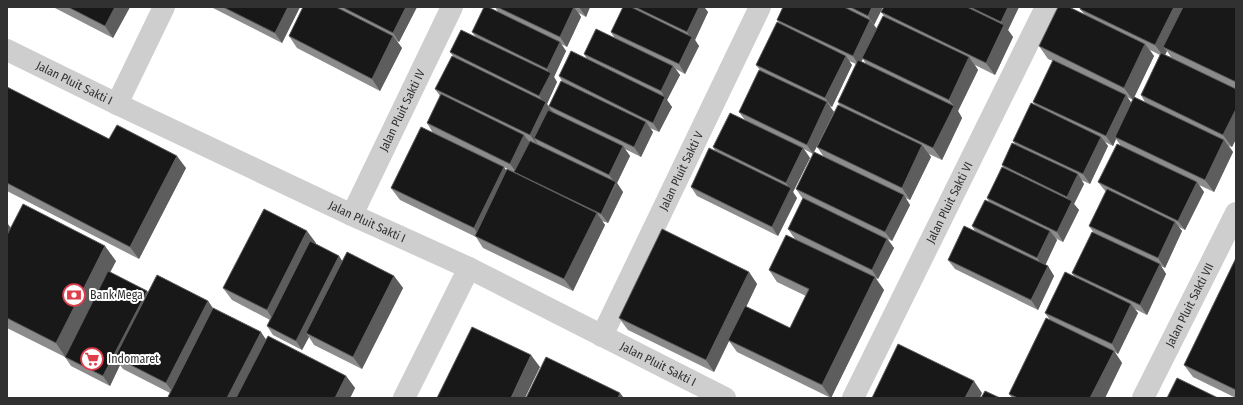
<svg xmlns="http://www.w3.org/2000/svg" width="1243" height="405" viewBox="0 0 1243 405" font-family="'Fira Sans Condensed',sans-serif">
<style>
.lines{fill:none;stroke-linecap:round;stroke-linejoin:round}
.minor{stroke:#cecece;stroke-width:22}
.wall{fill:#8c8c8c;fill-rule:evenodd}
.shaded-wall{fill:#5d5d5d}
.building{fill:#181818;stroke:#5d5d5d}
.labels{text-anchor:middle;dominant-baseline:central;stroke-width:4;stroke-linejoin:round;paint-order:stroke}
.street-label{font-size:12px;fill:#313131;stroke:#fff}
.poi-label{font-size:12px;fill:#313131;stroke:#fff;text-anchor:start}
</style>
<rect width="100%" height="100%" fill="#fff"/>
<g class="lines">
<g class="minor">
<path id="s1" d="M7 50 117 104 352 215 469 268 725 398"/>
<polyline points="117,104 164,7"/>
<path id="s2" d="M352 215 452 7"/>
<path id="s3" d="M602 336 760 7"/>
<polyline points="404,398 469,268"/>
<path id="s4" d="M853 398 1046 7"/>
<path id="s5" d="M1143 398 1236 213"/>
</g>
</g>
<g class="wall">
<polygon points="53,7 130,7 113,38"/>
<polygon points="211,7 300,7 282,43"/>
<polygon points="303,7 417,7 399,42 397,41 402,48 380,91 297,48 289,36"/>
<path d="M495 7H590L586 17 579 13 581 17 567 47 561 44 566 51 554 77 557 82 547 104 553 112 549 106 562 81 559 76 587 59 584 54 614 37 611 32 623 7H704L708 12 695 40 699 46 685 74 676 69 680 75 667 100 672 107 659 132 650 128 653 132 641 157 625 149 630 156 617 183 623 192 608 223 602 221 605 225 573 291 483 248 476 237 400 200 391 188 433 133 427 123 440 96 435 89 454 57 450 52 475 36 472 32 498 12ZM504 167 515 173 506 171Z"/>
<path d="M783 7H883L874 25 877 29 885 17 881 12 884 7H1019L1008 30 1013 37 995 75 975 65 978 70 958 111 962 118 942 160 929 154 931 157 910 200 905 198 910 205 892 241 888 239 894 248 878 279 875 278 884 290 831 398 737 352 729 341 714 372 628 330 619 318 749 272 757 284 746 307 790 328 806 296 777 282 769 270 795 239 788 229 803 199 796 189 813 154 804 149 810 158 793 192 797 198 778 236 697 196 691 187 716 152 713 147 745 120 739 112 760 70 756 65 779 23 777 20ZM863 59 866 64 861 62ZM849 61 856 64 838 102 840 106 817 147 824 157 814 152 834 112 829 106 832 107 852 65Z"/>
<path d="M1236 7V139L1232 147 1229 146 1233 152 1214 192 1199 185 1204 192 1185 230 1179 227 1182 231 1165 268 1161 266 1166 274 1147 315 1135 309 1138 313 1118 354 1115 352 1122 363 1105 398H1012L1009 394 1050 320 1045 313 1074 276 1072 273 1094 233 1089 226 1106 192 1098 182 1121 146 1116 139 1113 146 1105 142 1108 146 1090 184 1081 180 1084 184 1074 204 1079 210 1063 242 1055 238 1057 240 1045 265 1048 266 1054 276 1038 310 955 269 948 260 975 231 972 226 989 202 987 198 1004 168 1002 165 1015 144 1013 141 1036 106 1033 102 1053 61 1048 59 1039 46 1085 15 1080 9ZM1150 50 1160 55 1141 95 1145 102 1134 97 1154 56ZM1167 51 1171 57 1165 55ZM1127 97 1133 100 1131 103Z"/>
<polygon points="7,87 109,139 186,168 139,259 7,191"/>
<polygon points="7,223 11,228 116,261 110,272 148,292 208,301 213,308 266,339 346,376 355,388 350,398 168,398 168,397 170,393 123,369 120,365 110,386 71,366 65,357 7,328"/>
<polygon points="316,243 315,244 339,256 342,261 394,276 403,288 362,369 314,345 309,337 302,350 273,335 267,326 270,320 232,300 223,288"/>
<polygon points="1236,258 1236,398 1193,377 1184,365"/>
</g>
<g class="shaded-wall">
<polygon points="115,7 130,7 113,38 105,26"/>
<polygon points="288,7 300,7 282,43 275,33"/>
<polygon points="406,7 417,7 399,42 393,33"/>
<polygon points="574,7 581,17 567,47 560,37"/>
<polygon points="579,7 590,7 586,17"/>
<polygon points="699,7 704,7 708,12 695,40 699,46 685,74 679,64 691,39 687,32"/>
<polygon points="872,7 883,7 874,25 868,16"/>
<polygon points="1008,7 1019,7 1008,30 1013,37 995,75 986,63 1004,26 1001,22"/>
<polygon points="1174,7 1188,7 1163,47 1167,51 1164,57 1155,45"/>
<polygon points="870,20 877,29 859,66 853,56"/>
<polygon points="393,36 402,48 380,91 372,79"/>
<polygon points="560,42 566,51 554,77 557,82 547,104 553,112 534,138 537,143 537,144 530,135 545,104 539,96 550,74 547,69"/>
<polygon points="1145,44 1154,56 1133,100 1124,88"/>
<polygon points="846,56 852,65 832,107 825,98"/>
<polygon points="969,57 978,70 958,111 962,118 942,160 933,148 954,106 949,100"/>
<polygon points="673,66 680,75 667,100 672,107 659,132 653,123 665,98 661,91"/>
<polygon points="1126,95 1133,105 1115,137 1116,139 1113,146 1106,136"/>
<polygon points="827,102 834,112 813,154 807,145"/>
<polygon points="1236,109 1236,139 1232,147 1223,135"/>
<polygon points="646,122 653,132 641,157 634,147"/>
<polygon points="524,135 531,144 517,173 510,164"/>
<polygon points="1101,137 1108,146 1090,184 1083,174"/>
<polygon points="1224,140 1233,152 1214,192 1205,180"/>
<polygon points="922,145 931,157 910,200 902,188"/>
<polygon points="623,146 630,156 617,183 623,192 608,223 601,214 616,184 609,175"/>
<polygon points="803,148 810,158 793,192 797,198 778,236 772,227 790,189 786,183"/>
<polygon points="177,156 186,168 139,259 130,247"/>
<polygon points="504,167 512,179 481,239 474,228"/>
<polygon points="1078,174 1084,184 1074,204 1079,210 1063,242 1057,232 1071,203 1067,197"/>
<polygon points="1197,182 1204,192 1185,230 1178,221"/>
<polygon points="904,195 910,205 892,241 885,232"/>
<polygon points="597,213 605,225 573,291 564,279"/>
<polygon points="1175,222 1182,231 1165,268 1158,258"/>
<polygon points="7,223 13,231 7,242"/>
<polygon points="307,231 316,243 275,323 267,310"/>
<polygon points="1050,231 1057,240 1044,268 1037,258"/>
<polygon points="887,239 894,248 878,279 872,270"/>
<polygon points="105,246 116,261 66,358 56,343"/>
<polygon points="339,256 345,265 306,333 309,337 302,350 296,341"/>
<polygon points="1160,264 1166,274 1147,315 1140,305"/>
<polygon points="1048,266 1054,276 1038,310 1031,300"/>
<polygon points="749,272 757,284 730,341 728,340 729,341 714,372 706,360"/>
<polygon points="394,276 403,288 362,369 353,357"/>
<polygon points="875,277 884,290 831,398 822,385"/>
<polygon points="147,291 153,300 115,357 120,365 110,386 103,376"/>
<polygon points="208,301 216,313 175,395 166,383"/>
<polygon points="1131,304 1138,313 1118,354 1112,344"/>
<polygon points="261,332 269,344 242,398 227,398"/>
<polygon points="1114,351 1122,363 1105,398 1090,398"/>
<polygon points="531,355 540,367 525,398 511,398"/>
<polygon points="346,376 355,388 350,398 335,398"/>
<polygon points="974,381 982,393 980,398 965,398"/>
<polygon points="620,393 624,398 618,398"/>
</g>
<g class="building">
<polygon points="68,7 115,7 105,26"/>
<polygon points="223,7 288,7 275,33"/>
<polygon points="303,7 336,7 393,36 372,79 289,36"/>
<polygon points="342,7 406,7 393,33"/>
<polygon points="484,7 488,7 560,42 547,69 472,32"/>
<polygon points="497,7 574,7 560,37"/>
<polygon points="623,7 631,7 692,37 679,64 611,32"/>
<polygon points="635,7 699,7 687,32"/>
<polygon points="783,7 844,7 870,20 853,56 777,20"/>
<polygon points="850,7 872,7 868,16"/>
<polygon points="884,7 967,7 1004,25 986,63 881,12"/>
<polygon points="970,7 1008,7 1001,22"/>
<polygon points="1058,7 1069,7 1145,44 1124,88 1039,46"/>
<polygon points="1081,7 1174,7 1155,45 1080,9"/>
<polygon points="1183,7 1236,7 1236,82 1163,47"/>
<polygon points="883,16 969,57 949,100 862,58"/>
<polygon points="777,22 846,56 825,98 756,65"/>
<polygon points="596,29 673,66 661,91 584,54"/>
<polygon points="461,30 551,73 539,96 450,52"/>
<polygon points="571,51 665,97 653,123 559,76"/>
<polygon points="1161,53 1236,89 1236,109 1223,135 1141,95"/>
<polygon points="452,56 546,102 530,135 435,89"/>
<polygon points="858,60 954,106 933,148 838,102"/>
<polygon points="1053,60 1126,95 1106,136 1033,102"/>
<polygon points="759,70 827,102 807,145 739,112"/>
<polygon points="561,81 646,122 634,147 549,106"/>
<polygon points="7,87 109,139 117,125 177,156 130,247 7,183"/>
<polygon points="441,94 524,135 510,164 427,123"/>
<polygon points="1134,97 1224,140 1205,180 1115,137"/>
<polygon points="1031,103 1101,137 1083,174 1013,141"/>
<polygon points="838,105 922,145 902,188 817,147"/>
<polygon points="548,110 623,146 609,175 534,138"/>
<polygon points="730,113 803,148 786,183 713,147"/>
<polygon points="421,127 504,167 474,228 391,188"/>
<polygon points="530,141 616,182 601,214 514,172"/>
<polygon points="1012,143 1078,174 1067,197 1002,165"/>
<polygon points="1117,144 1197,182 1178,221 1098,182"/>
<polygon points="709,148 791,188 772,227 691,187"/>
<polygon points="814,152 904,195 885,232 796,189"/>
<polygon points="1002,167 1072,201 1057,232 987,198"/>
<polygon points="507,169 597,213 564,279 475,236"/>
<polygon points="1107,189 1175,222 1158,258 1089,226"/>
<polygon points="803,198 887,239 872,270 788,229"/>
<polygon points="985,200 1050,231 1037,258 972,226"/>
<polygon points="23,204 105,246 56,343 7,318 7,235"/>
<polygon points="264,209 307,231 267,310 223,288"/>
<polygon points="964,226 1048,266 1031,300 948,260"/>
<polygon points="662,229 749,272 706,360 619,318"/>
<polygon points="1092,232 1160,264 1140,305 1072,273"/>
<polygon points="786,235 875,277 822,385 728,340 745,306 790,328 809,289 769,270"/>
<polygon points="310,241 339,256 296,341 267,326"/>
<polygon points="347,252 394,276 353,357 306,333"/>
<polygon points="1236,258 1236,390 1184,365"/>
<polygon points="108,271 147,291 103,376 65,357"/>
<polygon points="1065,272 1131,304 1112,344 1045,313"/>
<polygon points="157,275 208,301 166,383 115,357"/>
<polygon points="213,308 261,332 227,398 169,398 168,397"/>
<polygon points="1046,318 1114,351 1090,398 1018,398 1009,394"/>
<polygon points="472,327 531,355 511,398 437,398"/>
<polygon points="268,336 346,376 335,398 236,398"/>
<polygon points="898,344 974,381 965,398 872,398"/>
<polygon points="546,357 620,393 618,398 526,398"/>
<polygon points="1177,378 1218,398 1167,398"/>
<polygon points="985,391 1000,398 981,398"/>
</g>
<defs>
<g id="bank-ring" transform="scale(1.15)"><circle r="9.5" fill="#fff" stroke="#de3d4c" stroke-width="1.5"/><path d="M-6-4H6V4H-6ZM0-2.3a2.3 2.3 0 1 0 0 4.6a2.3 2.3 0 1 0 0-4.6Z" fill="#de3d4c"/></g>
<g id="supermarket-ring" transform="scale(1.15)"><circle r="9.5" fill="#fff" stroke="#de3d4c" stroke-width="1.5"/><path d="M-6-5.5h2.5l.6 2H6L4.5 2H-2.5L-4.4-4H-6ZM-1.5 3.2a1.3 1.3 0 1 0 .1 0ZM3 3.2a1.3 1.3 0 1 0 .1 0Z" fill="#de3d4c"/></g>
</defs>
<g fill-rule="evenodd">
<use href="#bank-ring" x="74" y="295"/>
<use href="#supermarket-ring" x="92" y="359"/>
</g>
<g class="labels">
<g class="street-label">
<text stroke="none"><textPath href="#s1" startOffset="75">Jalan Pluit Sakti I</textPath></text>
<text stroke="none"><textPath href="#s2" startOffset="116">Jalan Pluit Sakti IV</textPath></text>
<text stroke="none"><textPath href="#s3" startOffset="183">Jalan Pluit Sakti V</textPath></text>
<text stroke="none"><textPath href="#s4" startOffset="218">Jalan Pluit Sakti VI</textPath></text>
<text stroke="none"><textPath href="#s1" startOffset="399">Jalan Pluit Sakti I</textPath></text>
<text stroke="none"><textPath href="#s5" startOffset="104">Jalan Pluit Sakti VII</textPath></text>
<text stroke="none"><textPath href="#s1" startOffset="723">Jalan Pluit Sakti I</textPath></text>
</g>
<g class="poi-label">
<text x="90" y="295">Bank Mega</text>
<text x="108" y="359">Indomaret</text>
</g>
</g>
<rect width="1243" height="405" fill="none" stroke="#313131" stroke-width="16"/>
</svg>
